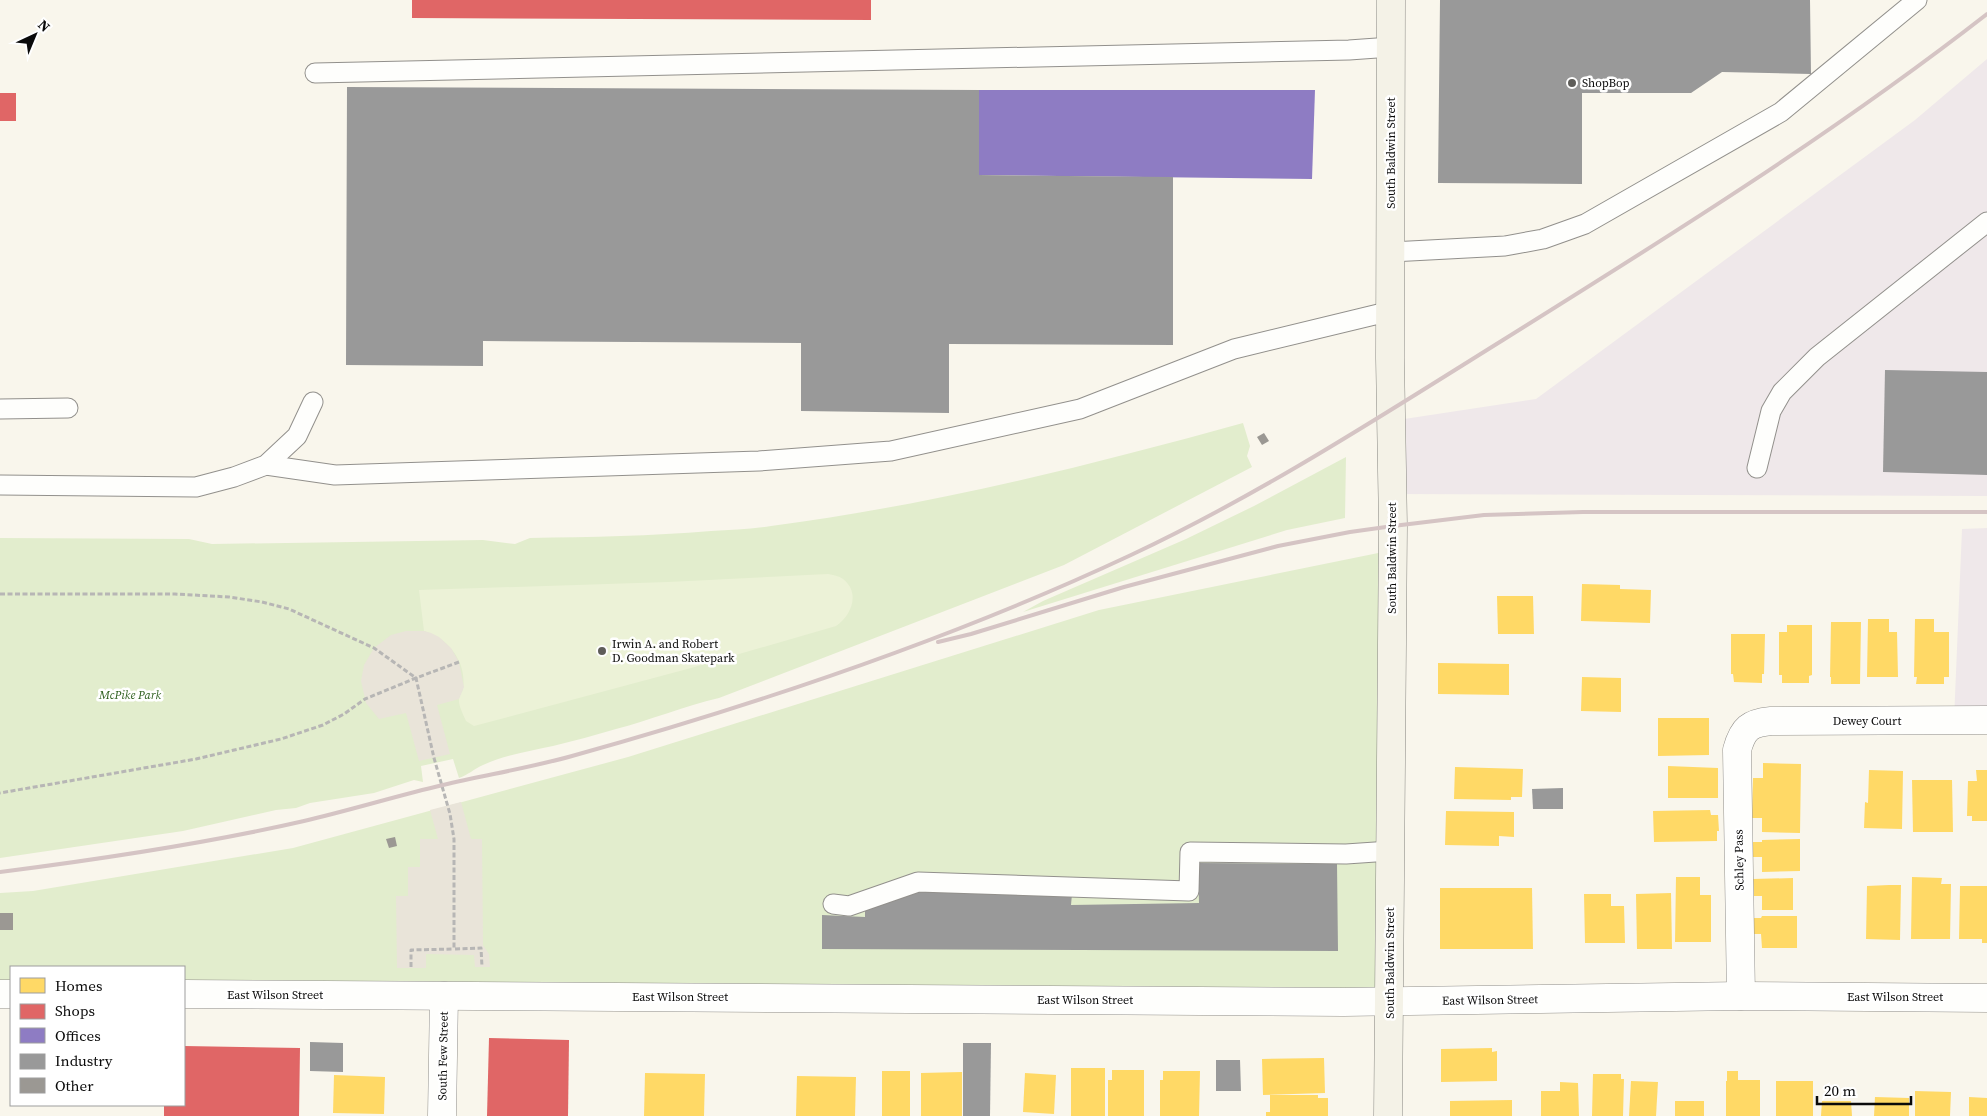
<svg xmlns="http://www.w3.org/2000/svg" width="1987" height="1116" viewBox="0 0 1987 1116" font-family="'Source Serif 4',serif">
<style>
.industrial{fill:#efe8ea}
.green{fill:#e2edcd}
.pitch{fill:#ecf2d7}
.plaza{fill:#e9e4d9}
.homes{fill:#ffd966}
.shops{fill:#e06666}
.offices{fill:#8e7cc3}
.industry{fill:#999}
.building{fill:#9b9893}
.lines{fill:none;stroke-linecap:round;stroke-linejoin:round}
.lane-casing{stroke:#92908c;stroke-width:21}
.street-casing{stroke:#92908c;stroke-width:29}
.secondary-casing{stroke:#888782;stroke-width:29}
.path{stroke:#b7b6b5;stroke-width:3;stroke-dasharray:5 2.5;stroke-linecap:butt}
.lane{stroke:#fefefc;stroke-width:19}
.street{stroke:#fefefc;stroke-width:28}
.secondary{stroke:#f4f2e7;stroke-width:28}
.rail{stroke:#d5c4c4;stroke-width:4}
.poi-dot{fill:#5e5d59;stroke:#fff;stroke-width:2}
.labels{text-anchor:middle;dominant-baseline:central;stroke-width:5;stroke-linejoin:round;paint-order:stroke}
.poi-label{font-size:12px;fill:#0a0a0a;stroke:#fff;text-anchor:start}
.street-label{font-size:12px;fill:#0a0a0a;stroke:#fff}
.park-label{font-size:12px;font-style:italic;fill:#2d5e1d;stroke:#fff}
</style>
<rect width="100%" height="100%" fill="#f9f6ec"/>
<g class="industrial">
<polygon points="1987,59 1987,496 1392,494 1391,421 1536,399 1915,120"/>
<polygon points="1987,528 1987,720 1954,720 1962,529"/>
</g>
<g class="green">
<path d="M1243 423 1250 446 1247 456 1252 467 1064 565 719 698C684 706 651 720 616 729 595 735 574 741 553 746 530 751 505 755 483 765 474 769 468 775 459 778L453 759 421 766 423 782 414 780 374 793 310 803 296 808 276 810 183 831 0 858V538L189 539 212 544 483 540 515 544 530 538C591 537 651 536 711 531 731 530 751 529 771 526 931 505 1088 466 1243 423Z"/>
<polygon points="1346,457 1345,518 1287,530 1023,612 1043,601 1186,539 1254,506"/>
<polygon points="1393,550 1390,1002 184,995 184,967 11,967 11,994 0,994 0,893 33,891 293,848 628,757 1099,610"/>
</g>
<path class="pitch" d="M828 574C833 575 839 576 843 579 861 593 851 616 836 626L691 668 474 726 466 721C464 716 458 705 459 699 459 695 463 692 463 688 467 662 448 638 424 631L419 590 668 582Z"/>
<g class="plaza">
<polygon points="406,631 424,631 431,633 439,637 451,648 459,662 464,687 459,699 437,705 450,754 419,761 406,713 379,719 366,703 361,681 364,665 374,648 391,635"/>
<polygon points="461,802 471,839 482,839 483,945 489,954 490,967 475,967 474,955 426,954 426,968 397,968 396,896 408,896 408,867 420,867 420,839 438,839 430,810"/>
</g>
<g class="homes">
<polygon points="1582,584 1620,585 1620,589 1651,590 1650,623 1581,621"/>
<polygon points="1497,596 1533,596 1534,634 1498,634"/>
<polygon points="1868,619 1889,619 1889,632 1897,632 1898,677 1867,677"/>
<polygon points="1915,619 1934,619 1934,632 1949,632 1949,677 1944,677 1944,684 1916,684 1917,677 1914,677"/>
<polygon points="1831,622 1861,622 1860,684 1831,684 1831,677 1830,677"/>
<polygon points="1787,625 1812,625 1812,675 1809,676 1809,683 1782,683 1782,675 1779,675 1779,632 1787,632"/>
<polygon points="1731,634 1765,634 1764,674 1762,674 1762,683 1734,682 1733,674 1731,674"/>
<polygon points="1438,663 1509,664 1509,695 1438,694"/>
<polygon points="1582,677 1621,678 1621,712 1581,711"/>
<polygon points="1658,718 1709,718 1709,755 1658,756"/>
<polygon points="1763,763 1801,764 1800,833 1762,832 1762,818 1752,818 1753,778 1763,778"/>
<polygon points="1668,766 1718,768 1718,798 1668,798"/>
<polygon points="1455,767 1523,769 1522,797 1511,797 1511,800 1454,799"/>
<polygon points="1869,770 1903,771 1902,829 1864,828 1865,802 1868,803"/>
<polygon points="1976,770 1987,770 1987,821 1972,821 1972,816 1967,816 1968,781 1977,781"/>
<polygon points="1912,780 1952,780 1953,832 1913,832"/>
<polygon points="1710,810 1711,815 1718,815 1719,831 1717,831 1717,841 1654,842 1653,811"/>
<polygon points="1446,811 1514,812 1514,837 1499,836 1499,846 1445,845"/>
<polygon points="1800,839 1800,871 1762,872 1762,857 1753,857 1753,842 1762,842 1762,840"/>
<polygon points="1676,877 1700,877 1700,895 1711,895 1711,942 1675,942"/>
<polygon points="1912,877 1942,878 1941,884 1951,884 1950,939 1911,939"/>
<polygon points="1793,878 1793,910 1762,910 1762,896 1754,896 1753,879"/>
<polygon points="1889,885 1901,885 1900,940 1866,939 1867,886"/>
<polygon points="1960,886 1987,886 1987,943 1982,943 1982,939 1959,939"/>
<polygon points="1440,888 1532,888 1533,949 1440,949"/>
<polygon points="1671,893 1672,949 1637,949 1636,894"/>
<polygon points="1584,894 1611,894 1611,906 1624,906 1625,943 1585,943"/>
<polygon points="1762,916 1797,916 1797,948 1762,948 1761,934 1754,934 1754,918 1761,918"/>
<polygon points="1492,1048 1492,1052 1497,1051 1497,1081 1441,1082 1441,1049"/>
<polygon points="1324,1058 1325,1093 1263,1095 1262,1059"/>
<rect x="1071" y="1068" width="34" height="48"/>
<polygon points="1112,1070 1144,1070 1144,1116 1108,1116 1108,1080 1112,1080"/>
<rect x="882" y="1071" width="28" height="45"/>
<polygon points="1163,1071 1200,1071 1199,1116 1160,1116 1160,1080 1163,1080"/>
<polygon points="1727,1071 1738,1071 1738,1080 1760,1080 1760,1116 1726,1116 1726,1081 1727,1081"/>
<polygon points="962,1072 962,1116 921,1116 921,1073"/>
<polygon points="645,1073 705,1074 704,1116 644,1116"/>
<polygon points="1025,1073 1056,1075 1054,1114 1023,1112"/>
<polygon points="1593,1074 1621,1074 1621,1079 1624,1079 1623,1116 1592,1116"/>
<polygon points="334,1075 385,1077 384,1114 333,1113"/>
<polygon points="797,1076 856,1077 855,1116 796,1116"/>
<polygon points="1631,1081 1658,1082 1656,1116 1629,1116"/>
<rect x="1776" y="1081" width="37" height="35"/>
<polygon points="1560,1082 1578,1083 1579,1116 1541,1116 1541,1091 1560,1091"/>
<polygon points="1915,1091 1951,1092 1950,1116 1915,1116"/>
<polygon points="1270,1095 1318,1095 1318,1098 1328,1098 1328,1116 1266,1116 1266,1112 1270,1112"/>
<polygon points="1875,1097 1909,1098 1909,1116 1874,1116"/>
<polygon points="1969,1097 1987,1098 1987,1116 1969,1116"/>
<polygon points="1512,1100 1512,1116 1450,1116 1450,1101"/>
<rect x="1675" y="1101" width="29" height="15"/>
<polygon points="1822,1101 1851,1101 1852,1116 1821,1116"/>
</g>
<g class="shops">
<polygon points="412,0 871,0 871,20 412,18"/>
<rect x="0" y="93" width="16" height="28"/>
<polygon points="489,1038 569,1040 568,1116 487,1116"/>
<polygon points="184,1046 300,1048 299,1116 164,1116 164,1105 184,1105"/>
</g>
<polygon class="offices" points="979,90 1315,90 1312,179 979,175"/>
<g class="industry">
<polygon points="1440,0 1810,0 1811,74 1722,72 1691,93 1582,93 1582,184 1438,183"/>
<polygon points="347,87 979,90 979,175 1173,177 1173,345 949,344 949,413 801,411 801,343 483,341 483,366 346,365"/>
<polygon points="1885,370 1987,372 1987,475 1883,472"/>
<polygon points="1563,788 1563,809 1533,809 1532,789"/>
<polygon points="1198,863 1337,864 1338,951 822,949 822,915 865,917 865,908 924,890 1072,894 1071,905 1199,903"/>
<polygon points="310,1042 343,1043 343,1072 310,1071"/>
<polygon points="963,1043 991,1043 990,1116 963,1116"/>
<polygon points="1216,1060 1240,1060 1241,1091 1216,1091"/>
</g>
<g class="building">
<polygon points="1264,433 1269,441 1262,445 1257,437"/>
<polygon points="395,837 397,846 389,848 386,839"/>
<rect x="0" y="913" width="13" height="17"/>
</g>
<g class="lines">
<g class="lane-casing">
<g id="lane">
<polyline points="315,73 1349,50 1391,47"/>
<polyline points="1391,252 1505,246 1543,239 1585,224 1781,112 1917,0"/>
<polyline points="0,409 68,408"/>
<polyline points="266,465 335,475 759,461 891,451 1080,409 1234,349 1391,311"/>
<polyline points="1757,468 1771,411 1782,392 1817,357 1987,222"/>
<polyline points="0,485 196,487 234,477 266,465 297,436 313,402"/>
<polyline points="833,904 849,906 918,882 1189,891 1190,852 1346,854 1390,851"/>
</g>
</g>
<g class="street-casing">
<g id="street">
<polyline points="0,994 11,994"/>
<polyline points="184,994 1344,1002 1741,996 1987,998"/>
<path d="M1741 996 1737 750C1743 728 1750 723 1771 721L1987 720"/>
<polyline points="442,1116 444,996"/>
</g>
</g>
<g class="secondary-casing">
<polyline id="secondary" points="1388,1116 1393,526 1390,358 1391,0"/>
</g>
<g class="path">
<polyline points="0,594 175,594 229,597 262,602 289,609 374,648 416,678 365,699 344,714 323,725 281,739 196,759 0,793"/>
<polyline points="459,662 416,678 434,758 450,814 454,839 454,949 481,948 482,967"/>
<polyline points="411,967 411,950 454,949"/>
</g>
<use href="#lane" class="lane"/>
<use href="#street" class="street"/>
<use href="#secondary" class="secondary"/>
<g class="rail">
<polyline points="938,642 971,634 1124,587 1278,546 1350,532 1393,526 1484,515 1583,512 1987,512"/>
<path d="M0 872C102 859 204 844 304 821 351 810 396 796 443 785 485 775 529 768 572 756 762 703 952 639 1131 555 1261 494 1381 416 1503 340 1668 237 1833 134 1987 14"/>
</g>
</g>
<g class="poi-dot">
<circle cx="1572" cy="83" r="5"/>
<circle cx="602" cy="651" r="5"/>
</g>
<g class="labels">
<g class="poi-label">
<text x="1582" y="83">ShopBop</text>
<text x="612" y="644">Irwin A. and Robert<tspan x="612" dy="14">D. Goodman Skatepark</tspan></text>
</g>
<g class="street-label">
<text transform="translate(1391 153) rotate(-90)">South Baldwin Street</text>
<text transform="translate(1392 558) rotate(-90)">South Baldwin Street</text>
<text x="1867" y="721">Dewey Court</text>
<text transform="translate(1739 860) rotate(-91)">Schley Pass</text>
<text transform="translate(1390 963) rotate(-90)">South Baldwin Street</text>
<text x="275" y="995">East Wilson Street</text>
<text x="680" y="997">East Wilson Street</text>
<text x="1895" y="997">East Wilson Street</text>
<text x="1085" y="1000">East Wilson Street</text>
<text transform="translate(1490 1000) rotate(-1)">East Wilson Street</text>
<text transform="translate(443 1056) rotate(-89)">South Few Street</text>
</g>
<g class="park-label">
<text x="130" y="695">McPike Park</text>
</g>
</g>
<rect x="10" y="966" width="175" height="140" fill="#ffffff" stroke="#9d9d9d"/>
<rect x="20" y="978" width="25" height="15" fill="#ffd966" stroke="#9d9d9d"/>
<text x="55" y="991" font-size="15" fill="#0a0a0a">Homes</text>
<rect x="20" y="1004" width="25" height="15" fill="#e06666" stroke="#9d9d9d"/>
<text x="55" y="1016" font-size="15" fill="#0a0a0a">Shops</text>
<rect x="20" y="1028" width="25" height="15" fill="#8e7cc3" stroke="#9d9d9d"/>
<text x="55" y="1041" font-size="15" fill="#0a0a0a">Offices</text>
<rect x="20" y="1054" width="25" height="15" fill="#999999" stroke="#9d9d9d"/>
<text x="55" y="1066" font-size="15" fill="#0a0a0a">Industry</text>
<rect x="20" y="1078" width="25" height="15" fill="#9b9893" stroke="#9d9d9d"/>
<text x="55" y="1091" font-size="15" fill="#0a0a0a">Other</text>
<g transform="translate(35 35) rotate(44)" stroke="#ffffff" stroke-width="4" paint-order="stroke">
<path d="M0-4L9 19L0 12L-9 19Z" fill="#0a0a0a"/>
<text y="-8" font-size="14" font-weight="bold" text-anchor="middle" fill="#0a0a0a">N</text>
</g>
<path d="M1817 1096v8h94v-8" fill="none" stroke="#0a0a0a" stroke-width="2.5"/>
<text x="1824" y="1096" font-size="15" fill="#0a0a0a" stroke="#ffffff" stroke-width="4" paint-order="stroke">20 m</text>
</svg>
